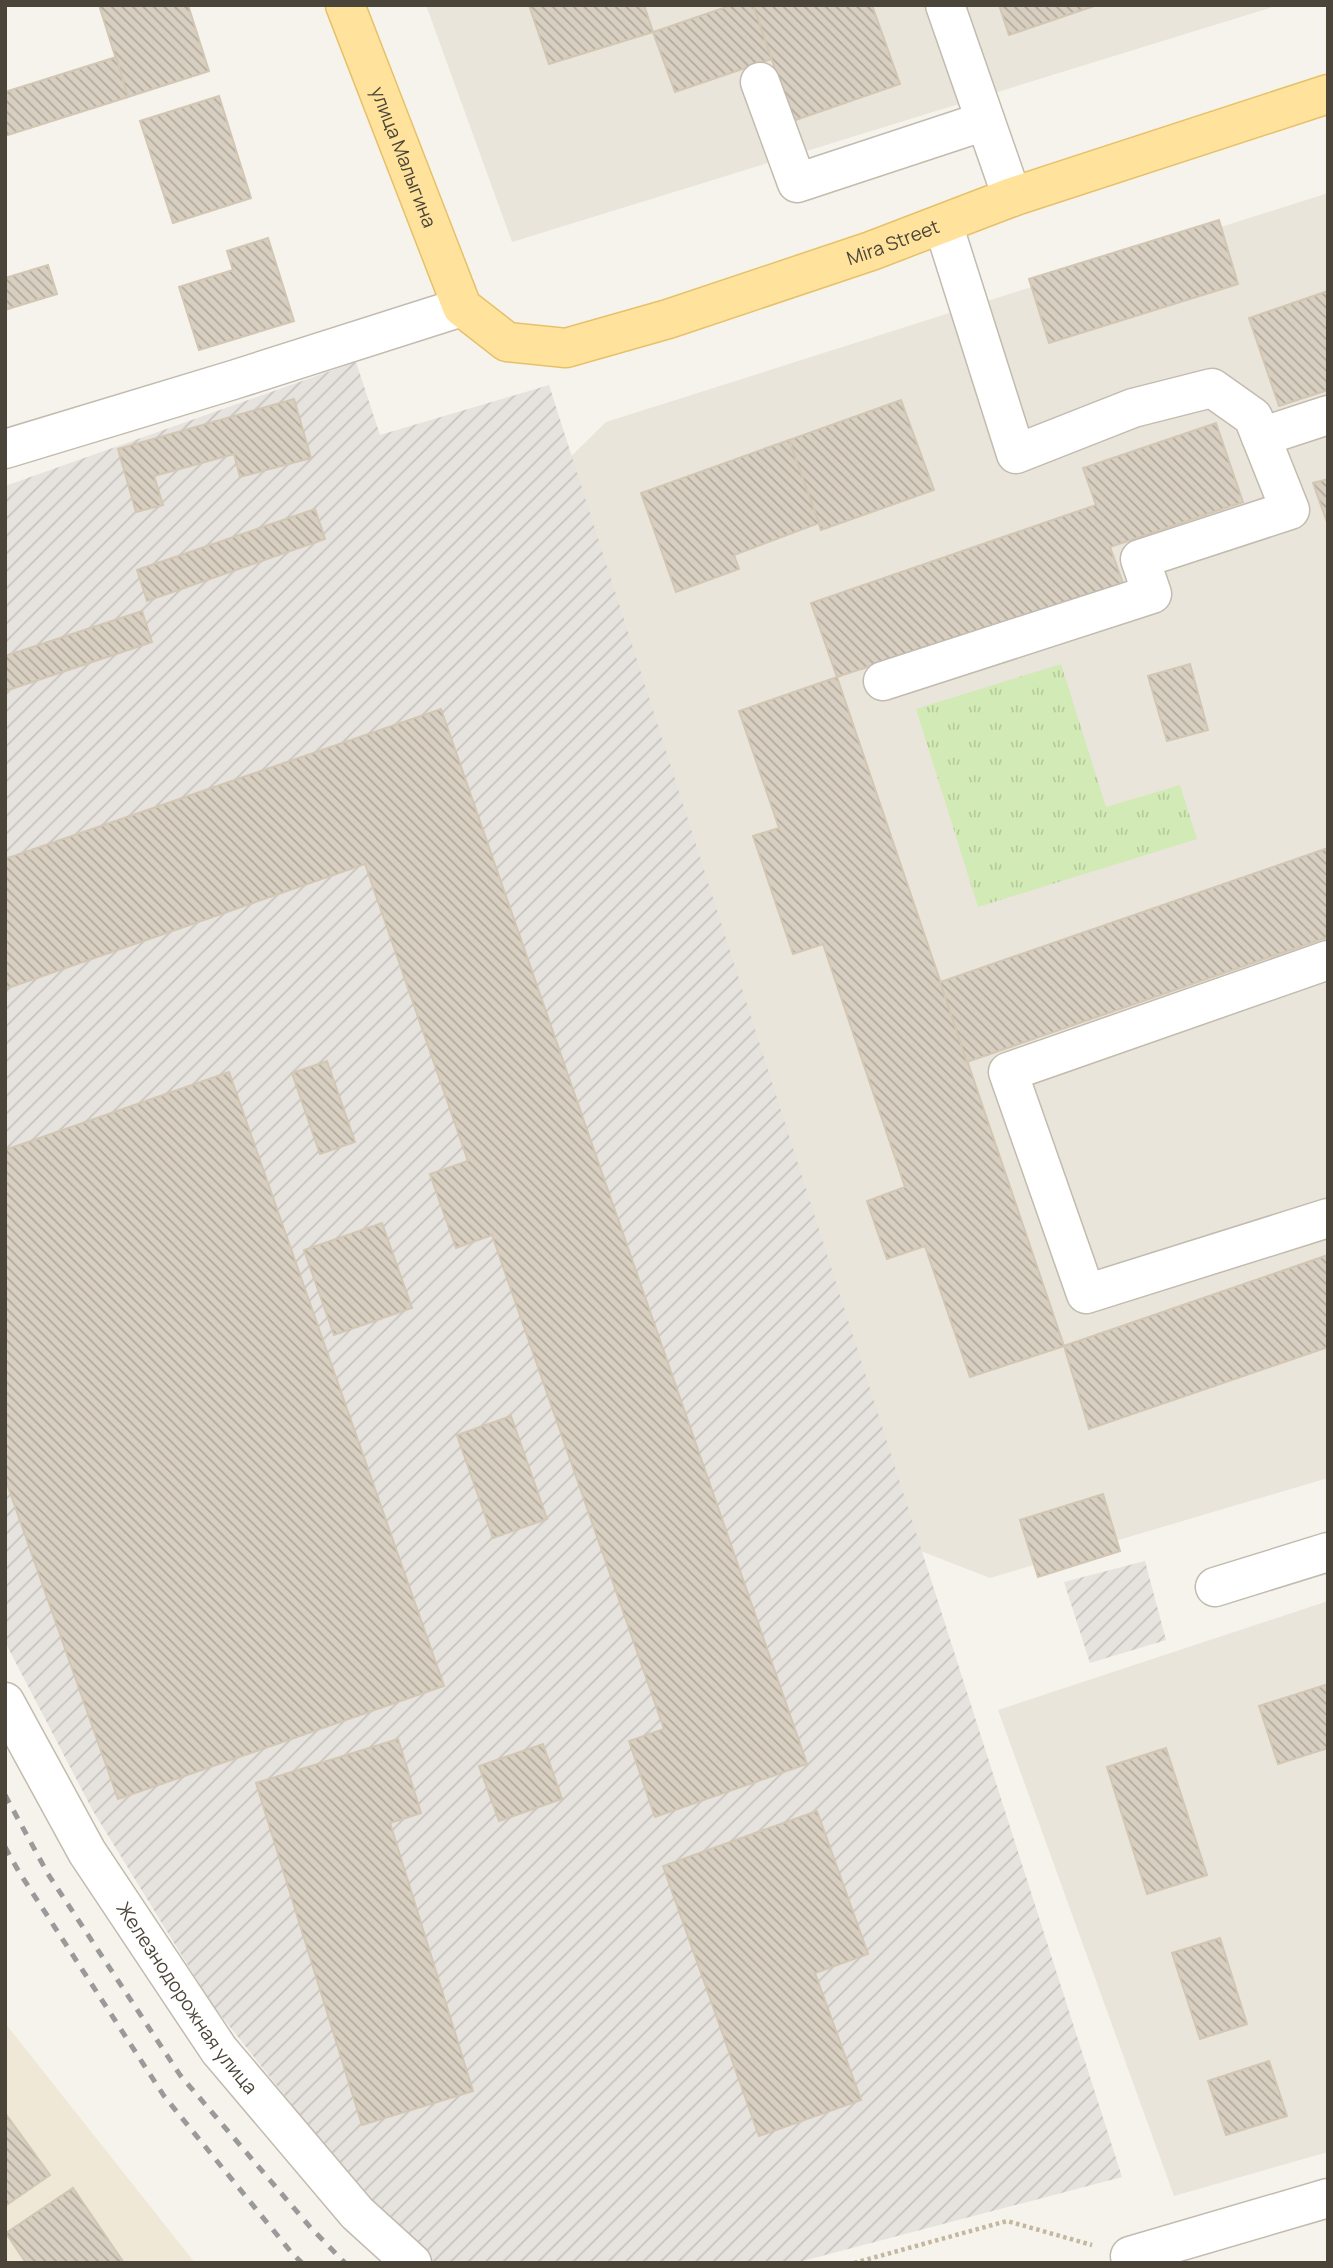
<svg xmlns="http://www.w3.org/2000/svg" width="1333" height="2268" viewBox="0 0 1333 2268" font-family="Manrope,sans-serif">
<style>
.residential{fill:#eae5da}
.industrial{fill:url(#industrial-furrows)}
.education{fill:#efe8d6}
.park{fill:url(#park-tufts)}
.building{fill:url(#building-back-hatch);stroke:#d3c7b4;stroke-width:2}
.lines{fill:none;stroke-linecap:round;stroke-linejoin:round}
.minor-casing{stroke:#c2bbae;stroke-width:41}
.major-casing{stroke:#e6c16a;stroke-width:41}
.path{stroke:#c4b79f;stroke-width:4.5;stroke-dasharray:3.5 3.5;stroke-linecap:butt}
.minor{stroke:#fff;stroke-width:38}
.major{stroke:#ffe39c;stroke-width:38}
.rail{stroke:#9a9a9a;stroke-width:5;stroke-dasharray:9 9;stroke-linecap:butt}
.labels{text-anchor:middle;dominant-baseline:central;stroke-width:7;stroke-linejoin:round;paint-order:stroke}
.street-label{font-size:19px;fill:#4b4439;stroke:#fff}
</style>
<defs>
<pattern id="industrial-furrows" width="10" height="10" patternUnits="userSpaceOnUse" patternTransform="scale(1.75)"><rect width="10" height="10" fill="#e6e2dd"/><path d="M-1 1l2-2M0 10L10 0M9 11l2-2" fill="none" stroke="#c7c3be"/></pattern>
<pattern id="park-tufts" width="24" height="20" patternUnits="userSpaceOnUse" patternTransform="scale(1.75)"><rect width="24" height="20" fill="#d2eab5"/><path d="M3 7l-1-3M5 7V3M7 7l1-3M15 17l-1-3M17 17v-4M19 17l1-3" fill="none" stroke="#b6ca9c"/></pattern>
<pattern id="building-back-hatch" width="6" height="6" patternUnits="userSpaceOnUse" patternTransform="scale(1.75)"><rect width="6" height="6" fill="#d8cfc1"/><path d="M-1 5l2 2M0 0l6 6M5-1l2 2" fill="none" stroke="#b1aa9e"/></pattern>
</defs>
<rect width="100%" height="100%" fill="#f6f3ec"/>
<g class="residential">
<polygon points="426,5 1279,5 512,242"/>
<polygon points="1328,193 1328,1478 990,1578 908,1546 546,481 606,422"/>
<polygon points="1328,1601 1328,2152 1174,2196 998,1710"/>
</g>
<g class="industrial">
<polygon points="356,362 380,435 549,385 1122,2177 795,2263 433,2263 368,2200 211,2003 93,1811 5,1642 5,486"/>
<polygon points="1145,1561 1166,1640 1090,1663 1064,1582"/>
</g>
<polygon class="education" points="5,2023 195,2263 5,2263"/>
<polygon class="park" points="1061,664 1106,807 1180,785 1197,839 978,907 916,709"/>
<g class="building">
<polygon points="99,5 188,5 209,71 128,97"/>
<polygon points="529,5 644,5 653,32 549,64"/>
<polygon points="732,5 753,5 772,59 675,92 653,32"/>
<polygon points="753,5 872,5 900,84 793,121"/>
<polygon points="999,5 1097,5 1009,35"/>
<polygon points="116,57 128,97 5,136 5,92"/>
<polygon points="219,96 251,198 173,223 140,121"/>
<polygon points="1219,220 1238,284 1049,343 1029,279"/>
<polygon points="268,238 294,321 199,350 179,287 233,270 227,251"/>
<polygon points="48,265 57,294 5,310 5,278"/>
<polygon points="1328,291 1328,390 1279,406 1249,318"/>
<polygon points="294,399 311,458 240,477 234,454 154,476 163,505 136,512 118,449"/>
<polygon points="901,400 934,490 821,530 789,440"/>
<polygon points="1216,423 1243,502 1110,547 1123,583 837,677 811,603 1096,505 1083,468"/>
<polygon points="789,440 819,523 734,555 739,569 676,592 641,493"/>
<polygon points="1328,479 1328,525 1313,483"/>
<polygon points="315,509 325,539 147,601 137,570"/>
<polygon points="142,611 152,642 5,691 5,656"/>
<polygon points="1190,664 1208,730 1167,741 1148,676"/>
<polygon points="837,677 1064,1346 970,1377 925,1246 887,1259 867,1201 905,1187 823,944 793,954 753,836 779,828 739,711"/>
<polygon points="441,709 807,1764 655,1817 629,1741 664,1729 492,1235 456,1248 430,1174 468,1161 365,864 5,989 5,859"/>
<polygon points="1328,848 1328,937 967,1062 940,982"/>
<polygon points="327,1061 355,1142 320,1154 292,1073"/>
<polygon points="229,1072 444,1686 118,1799 5,1478 5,1150"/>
<polygon points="382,1223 412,1308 334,1335 304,1250"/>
<polygon points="1328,1255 1328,1347 1089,1429 1064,1346"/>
<polygon points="511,1416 547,1519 493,1538 457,1435"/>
<polygon points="1103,1494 1120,1551 1038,1577 1020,1520"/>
<polygon points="1328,1684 1328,1748 1278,1764 1259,1706"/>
<polygon points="398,1739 421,1813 390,1823 473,2091 362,2125 256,1783"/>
<polygon points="543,1744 562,1799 499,1821 479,1766"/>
<polygon points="1166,1748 1207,1875 1147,1894 1107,1767"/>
<polygon points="817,1811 868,1954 815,1973 861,2100 759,2136 663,1866"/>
<polygon points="1220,1938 1247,2024 1200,2039 1172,1953"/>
<polygon points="1269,2061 1287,2116 1226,2135 1208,2081"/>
<polygon points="5,2113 50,2175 5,2206"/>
<polygon points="73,2188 124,2263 26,2263 6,2233"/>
</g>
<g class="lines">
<g class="minor-casing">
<g id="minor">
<polyline points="945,5 1012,197"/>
<polyline points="760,82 797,183 985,121"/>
<polyline points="1261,437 1328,415"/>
<polyline points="5,449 233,380 462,307"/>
<polyline points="883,681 1152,594 1140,559 1290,510 1253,417 1212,388 1133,408 1016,454 943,224"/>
<polyline points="1328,960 1008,1072 1086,1294 1328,1218"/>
<polyline points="1215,1587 1328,1552"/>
<path id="s1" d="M5 1702 87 1852 219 2050 357 2213 412 2263"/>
<polyline points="1130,2256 1328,2198"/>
</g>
</g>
<g class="major-casing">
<g id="major">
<path id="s2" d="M345 5 462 307 507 342 566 348 668 319 871 251 1012 197 1328 94"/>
</g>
</g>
<polyline class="path" points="854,2263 1007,2221 1092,2245"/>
<use href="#minor" class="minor"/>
<use href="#major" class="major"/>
<g class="rail">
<polyline points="5,1795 48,1874 180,2075 311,2228 345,2263"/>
<polyline points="5,1847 19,1872 164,2096 291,2252 302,2263"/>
</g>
</g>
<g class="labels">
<g class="street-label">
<text stroke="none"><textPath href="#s2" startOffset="163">улица Малыгина</textPath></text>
<text stroke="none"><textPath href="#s2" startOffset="784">Mira Street</textPath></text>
<text stroke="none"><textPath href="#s1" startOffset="348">Железнодорожная улица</textPath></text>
</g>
</g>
<rect width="1333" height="2268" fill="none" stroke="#4b4439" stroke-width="14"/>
</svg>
